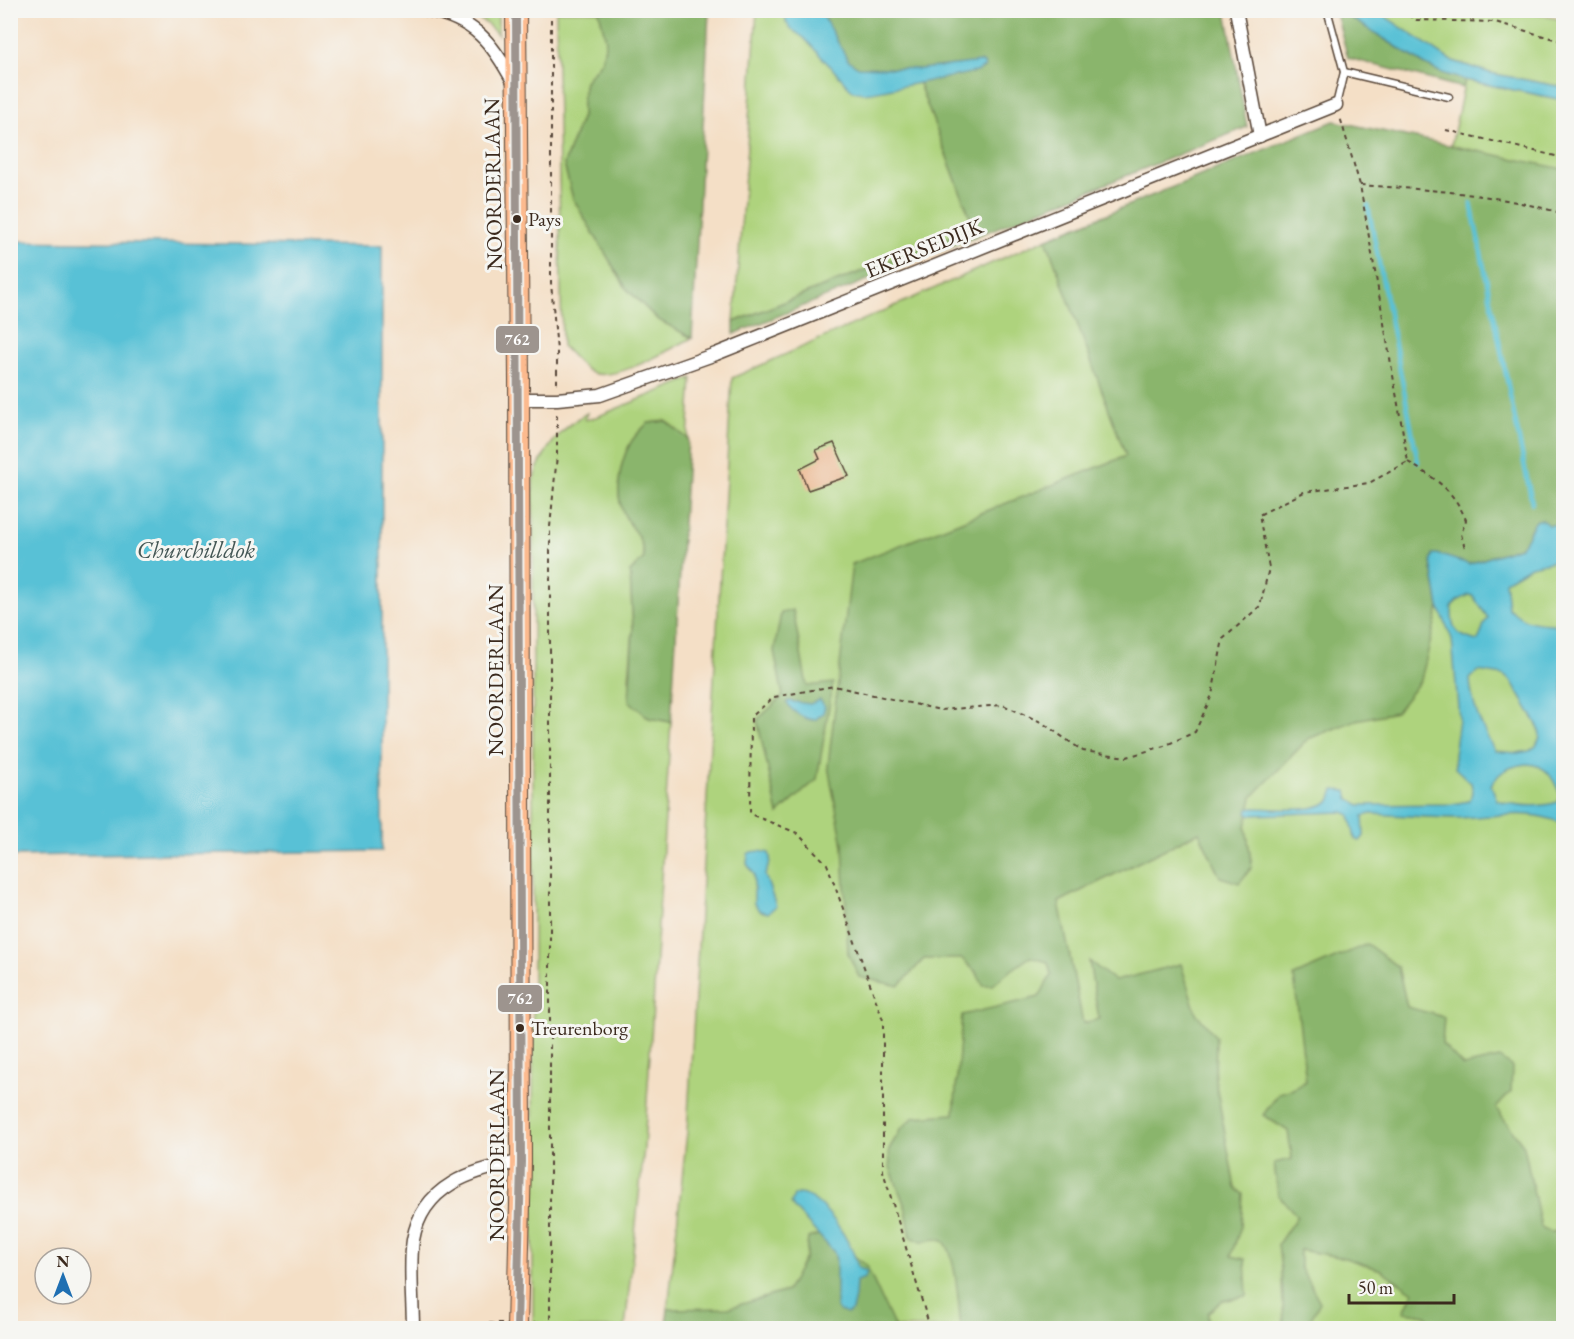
<svg xmlns="http://www.w3.org/2000/svg" width="1574" height="1339" viewBox="0 0 1574 1339" font-family="'EB Garamond',serif">
<style>
.green{fill:#aed37d;stroke:#747e4e;stroke-width:1.5}
.forest{fill:#8ab56c;stroke:#627045;stroke-width:1.5}
.water{fill:#59c1d6;stroke:#4a767a;stroke-width:1.5;fill-rule:evenodd}
.lines{fill:none;stroke-linecap:round;stroke-linejoin:round}
.stream{stroke:#59c1d6;stroke-width:4.5}
.building{fill:#eaae81}
.lane-casing{stroke:#574537;stroke-width:9}
.street-casing{stroke:#574537;stroke-width:15}
.primary-casing{stroke:#574537;stroke-width:22}
.path{stroke:#574537;stroke-width:2;stroke-dasharray:4.5 4.5;stroke-linecap:butt}
.lane{stroke:#fff;stroke-width:6}
.street{stroke:#fff;stroke-width:12}
.primary{stroke:#fcba8e;stroke-width:20}
.bus-1-casing{stroke:#f6f6f2;stroke-width:12}
.bus-1{stroke:#9d948e;stroke-width:8}
.bus-dot{fill:#3b2a1e;stroke:#f6f6f2;stroke-width:2}
.labels{text-anchor:middle;dominant-baseline:central;stroke-width:6;stroke-linejoin:round;paint-order:stroke}
.bus-label{font-size:20px;fill:#3b2a1e;stroke:#f6f6f2;text-anchor:start}
.street-label{font-size:22px;fill:#3b2a1e;stroke:#f6f6f2}
.water-label{font-size:24px;font-style:italic;fill:#445755;stroke:#f6f6f2}
.line-badge{stroke:#f6f6f2;stroke-width:2}
.badge-label{font-size:16px;text-anchor:middle;font-weight:bold;fill:#fff}
</style>
<rect width="100%" height="100%" fill="#f6f6f2"/>
<filter id="ink" filterUnits="userSpaceOnUse"><feTurbulence type="fractalNoise" baseFrequency=".0167" numOctaves="2"/><feDisplacementMap in="SourceGraphic" scale="12" xChannelSelector="R" yChannelSelector="G"/><feConvolveMatrix kernelMatrix="1 2 1 2 8 2 1 2 1" color-interpolation-filters="sRGB"/></filter>
<filter id="wash" filterUnits="userSpaceOnUse"><feTurbulence type="fractalNoise" baseFrequency=".008" numOctaves="4" result="noise"/><feDisplacementMap in="SourceGraphic" scale="24" xChannelSelector="R" yChannelSelector="G"/><feGaussianBlur stdDeviation="1.35" result="paint"/><feColorMatrix in="noise" values="0 0 0 0 0 0 0 0 0 0 0 0 0 0 0 0 0 1.4 0 .05"/><feComposite in="paint" operator="in"/></filter>
<g filter="url(#wash)">
<rect width="100%" height="100%" fill="#f4dfc6"/>
<g class="green">
<polygon points="1519,10 1563,20 1563,87 1490,73 1450,60 1377,11"/>
<polygon points="466,11 498,11 498,35 487,24"/>
<path d="M556 11H599L606 40 602 61 585 81 582 100V116L564 164 573 198 626 288 657 319 692 338C670 349 613 384 590 372 580 366 570 353 562 346Z"/>
<polygon points="757,11 790,11 916,76 974,227 734,322"/>
<polygon points="1465,80 1563,100 1563,1328 666,1328 687,1132 732,378 1046,239 1334,121 1451,146"/>
<path d="M692 378 688 439 666 421 648 423C642 429 634 436 630 444 619 464 614 496 625 516 634 533 643 537 644 558L630 572 633 629 629 679 649 718 671 722 644 1148 625 1328H533V480C543 450 560 428 587 413L585 420 596 417Z"/>
</g>
<g class="forest">
<polygon points="599,11 709,11 692,338 657,319 626,288 573,199 564,164 582,116 582,100 585,81 602,61 606,40"/>
<polygon points="790,11 1226,11 1247,127 734,334 734,322 974,227 916,76 872,83"/>
<polygon points="1322,11 1340,11 1424,64 1442,73 1465,80 1463,88 1348,58 1336,13 1325,15"/>
<path d="M1334 121 1563 169V525H1548L1542 520 1531 528 1525 543 1520 547 1469 564 1431 562 1439 607 1421 680 1396 712 1356 720 1308 739 1252 797 1246 827 1252 867 1239 883 1220 877 1199 832 1059 902 1083 1023 1099 1019 1089 961 1115 981 1181 964 1196 1013 1216 1037 1215 1079 1235 1188 1243 1194 1241 1226 1231 1256 1245 1259 1247 1296 1222 1301 1208 1313V1328H961C959 1311 956 1252 944 1242 938 1237 929 1240 922 1242L911 1237 906 1209 890 1167 889 1149 901 1129 914 1117 954 1114 962 1015 1039 997 1051 975 1048 962 1030 957 1006 974 993 985H983L976 972 962 959H924L899 986 859 977 848 953 843 845 828 766 852 564 1126 456 1046 239Z"/>
<path d="M666 421 688 439 671 722 649 718 629 701 633 629 630 572 644 558C643 538 634 533 625 516 614 496 619 464 630 444 634 436 642 429 648 423Z"/>
<polygon points="793,610 807,686 833,683 817,779 778,814 757,720 783,696 774,651 781,613"/>
<polygon points="1367,944 1398,967 1407,1007 1444,1017 1442,1044 1463,1066 1499,1058 1512,1067 1511,1092 1496,1108 1524,1146 1541,1227 1553,1233 1563,1227 1563,1328 1434,1328 1426,1315 1404,1312 1413,1292 1381,1270 1345,1258 1300,1250 1300,1267 1320,1302 1306,1328 1284,1328 1282,1280 1278,1244 1297,1216 1278,1195 1274,1163 1292,1159 1288,1131 1263,1115 1279,1093 1293,1089 1306,1081 1294,976"/>
<polygon points="820,1234 834,1252 854,1256 866,1265 895,1328 666,1328 668,1309 728,1308 787,1291 806,1256 808,1238"/>
</g>
<g class="water">
<polygon points="789,11 820,11 848,60 858,67 920,69 980,62 984,63 985,67 976,72 872,92 863,93 853,91 804,38 790,28 786,22 786,13"/>
<polygon points="1340,11 1377,11 1450,60 1490,73 1563,87 1563,100 1465,80 1442,73 1424,64"/>
<polygon points="11,241 382,246 382,851 11,856"/>
<path d="M1537 520H1542L1548 525H1563V559L1531 566 1505 581 1508 608C1525 622 1530 623 1553 624L1563 633V824C1529 807 1491 818 1454 818 1427 818 1399 815 1371 814L1363 816 1364 836 1360 841 1355 839 1350 815 1343 812 1251 815 1247 813 1248 809 1254 808C1277 808 1310 814 1330 801L1334 790 1347 791 1349 799 1360 805 1452 804 1469 801 1473 793 1471 783 1455 768 1454 755 1459 719 1452 639 1439 607 1431 562 1433 554H1437L1469 564 1520 547C1528 540 1529 528 1537 520ZM1469 595 1473 596 1488 618C1481 626 1483 634 1477 641 1455 635 1451 630 1452 606L1457 601ZM1478 671 1503 675 1512 682 1539 728 1540 737 1536 746 1529 751 1517 753 1495 751C1482 729 1471 704 1470 679ZM1527 764C1548 765 1553 779 1561 796L1558 802C1538 808 1516 806 1497 800L1491 785C1500 770 1511 766 1527 764Z"/>
<path d="M820 700 825 707 823 713 815 720C805 720 791 711 787 703L788 701 810 704Z"/>
<path d="M760 851 769 853C773 862 767 867 765 875L776 906 768 913 760 911 754 904V874L747 864 748 854 751 852Z"/>
<path d="M798 1194C823 1195 854 1245 858 1268L867 1271 865 1278 856 1281 855 1297 852 1311 847 1314 839 1311 836 1306V1260L834 1252 794 1208 791 1203 794 1196Z"/>
</g>
<g class="lines">
<g class="stream">
<polyline points="1471,203 1532,503"/>
<polyline points="1368,206 1418,462"/>
</g>
</g>
<g id="blocks">
<polygon class="building" points="834,443 849,476 808,490 800,469 820,459 816,450"/>
</g>
</g>
<g filter="url(#ink)">
<use href="#blocks" fill-opacity="0" stroke="#574537" stroke-width="1.5"/>
<g class="lines">
<g class="lane-casing">
<g id="lane">
<polyline points="1325,10 1328,13 1344,72 1336,105"/>
<polyline points="1344,72 1449,97"/>
</g>
</g>
<g class="street-casing">
<g id="street">
<path d="M427 10C475 20 492 42 514 83"/>
<polyline points="1236,10 1260,136"/>
<polyline points="519,399 557,399 600,395 716,354 1336,105"/>
<path d="M413 1328C413 1303 409 1264 413 1240 422 1186 472 1169 521 1162"/>
</g>
</g>
<g class="primary-casing">
<polyline id="primary" points="516,10 519,379 521,1162 517,1328"/>
</g>
<g class="path">
<polyline points="551,10 551,283 557,351 557,387"/>
<polyline points="1401,10 1416,20 1495,22 1564,42"/>
<polyline points="1446,130 1564,158"/>
<path d="M1360 185C1431 190 1494 193 1564 214"/>
<path d="M1408 462C1437 480 1452 488 1466 520L1461 534 1465 548"/>
<polyline points="534,1323 550,1322"/>
<polyline points="426,1325 502,1323"/>
<polyline points="550,1328 550,527 557,455 557,411"/>
<polyline points="930,1328 883,1171 883,1020 827,864 797,833 750,814 751,717 774,697 834,686 940,710 1003,705 1041,722 1083,751 1127,757 1164,746 1195,732 1212,695 1223,639 1260,606 1269,568 1259,515 1304,492 1369,483 1408,462 1360,185 1340,117"/>
</g>
<use href="#lane" class="lane"/>
<use href="#street" class="street"/>
<use href="#primary" class="primary"/>
<g class="bus-1-casing">
<polyline id="bus-1" points="516,10 521,1162 517,1328"/>
</g>
<use href="#bus-1" class="bus-1"/>
</g>
</g>
<g class="bus-dot">
<circle cx="517" cy="219" r="5"/>
<circle cx="520" cy="1028" r="5"/>
</g>
<g class="labels">
<g class="bus-label">
<text x="528" y="219">Pays</text>
<text x="531" y="1028">Treurenborg</text>
</g>
<g class="street-label">
<text transform="translate(493 184) rotate(-91)">NOORDERLAAN</text>
<text transform="translate(924 248) rotate(-22)">EKERSEDIJK</text>
<text transform="translate(495 670) rotate(-90)">NOORDERLAAN</text>
<text transform="translate(496 1155) rotate(-90)">NOORDERLAAN</text>
</g>
<g class="water-label">
<text x="196" y="549">Churchilldok</text>
</g>
</g>
<g class="line-badge">
<rect x="495" y="325" width="45" height="29" rx="6" fill="#9d948e"/>
<rect x="497" y="984" width="46" height="29" rx="6" fill="#9d948e"/>
</g>
<g class="badge-label">
<text x="517" y="345">762</text>
<text x="520" y="1004">762</text>
</g>
<rect width="1574" height="1339" fill="none" stroke="#f6f6f2" stroke-width="36"/>
<g transform="translate(63 1276)"><circle r="28" fill="#f6f6f2" stroke="#aba49d" stroke-width="1.5"/>
<path d="M0-4.5L10 22L0 15L-10 22Z" fill="#1f6fb2"/>
<text y="-9" font-size="16" font-weight="bold" text-anchor="middle" fill="#3b2a1e">N</text>
</g>
<path d="M1349 1294v9h105v-9" fill="none" stroke="#3b2a1e" stroke-width="3"/>
<text x="1358" y="1294" font-size="18" fill="#3b2a1e" stroke="#f6f6f2" stroke-width="4.5" paint-order="stroke">50 m</text>
</svg>
